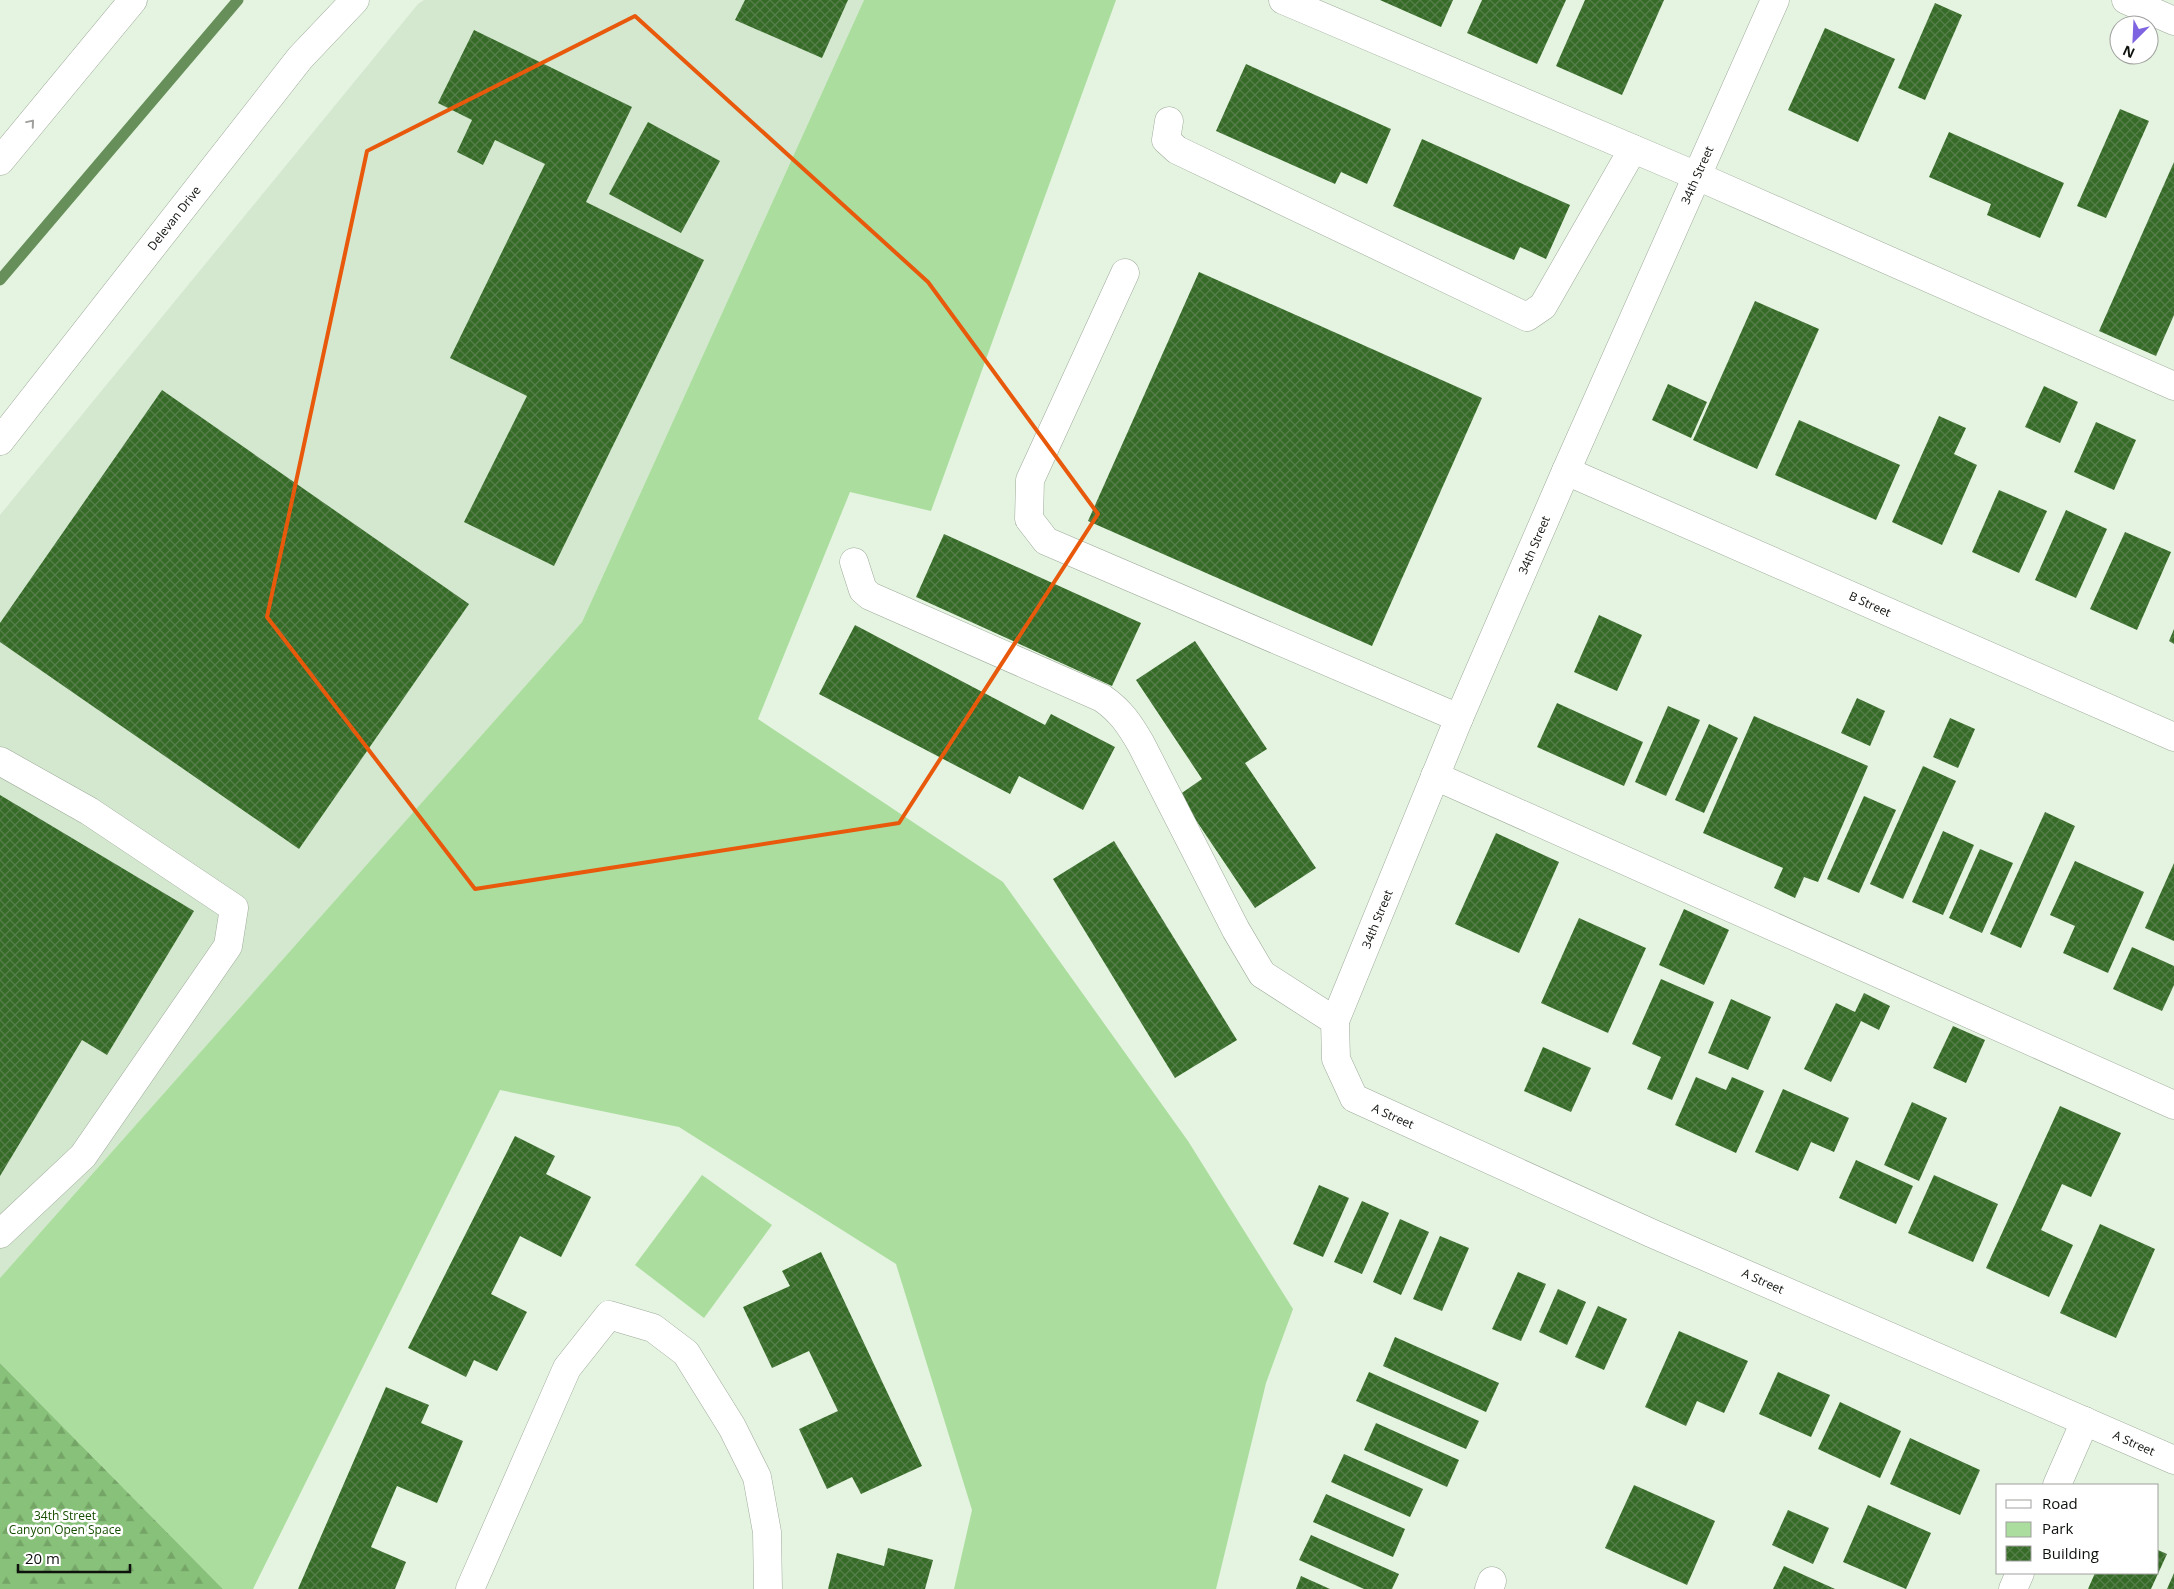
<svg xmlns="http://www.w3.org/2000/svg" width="2174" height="1589" viewBox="0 0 2174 1589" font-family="'Open Sans',sans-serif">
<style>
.built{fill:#d4e7cf}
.green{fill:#abde9e}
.forest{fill:url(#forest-firs)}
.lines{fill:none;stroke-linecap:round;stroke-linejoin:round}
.stream{stroke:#668f5a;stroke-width:11}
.building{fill:url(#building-cross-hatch)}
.minor-casing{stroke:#9eab9a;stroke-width:29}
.highway-casing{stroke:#9eab9a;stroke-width:29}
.minor{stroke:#fff;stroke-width:28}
.highway{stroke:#fff;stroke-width:28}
.oneway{stroke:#9fa09e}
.marked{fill:none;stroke:#e8590c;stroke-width:4;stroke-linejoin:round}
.labels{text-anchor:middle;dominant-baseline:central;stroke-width:5;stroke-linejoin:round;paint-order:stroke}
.street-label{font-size:12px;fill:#0e120c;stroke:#fff}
.park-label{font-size:12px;fill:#174e01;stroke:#fff}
</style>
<defs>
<pattern id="forest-firs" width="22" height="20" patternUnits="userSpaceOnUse" patternTransform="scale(1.25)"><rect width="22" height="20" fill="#88c179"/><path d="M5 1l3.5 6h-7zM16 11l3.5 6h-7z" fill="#74a567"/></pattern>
<pattern id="building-cross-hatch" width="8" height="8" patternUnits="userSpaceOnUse" patternTransform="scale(1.25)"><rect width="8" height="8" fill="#356b26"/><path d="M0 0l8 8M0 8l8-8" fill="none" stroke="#567e4a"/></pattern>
</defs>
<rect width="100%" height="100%" fill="#e5f3e1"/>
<polygon class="built" points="424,0 864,0 582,622 0,1278 0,515 418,4"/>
<g class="green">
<polygon points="864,0 1116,0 931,511 850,492 758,719 1003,882 1188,1141 1293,1309 1266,1383 1216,1589 954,1589 972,1510 896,1264 679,1127 500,1090 253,1589 223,1589 0,1363 0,1278 582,622"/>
<polygon points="702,1175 772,1225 704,1318 635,1265"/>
</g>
<polygon class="forest" points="0,1363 223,1589 0,1589"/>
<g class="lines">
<polyline class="stream" points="0,280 238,0"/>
</g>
<g class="building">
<polygon points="745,0 848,0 822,58 735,20"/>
<polygon points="1380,0 1453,0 1441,27"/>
<polygon points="1482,0 1566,0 1537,64 1467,33"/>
<polygon points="1585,0 1664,0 1622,95 1556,66"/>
<polygon points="1935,3 1962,15 1925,100 1898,88"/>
<polygon points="1825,28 1895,59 1858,142 1788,110"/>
<polygon points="474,30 632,107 586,202 704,260 554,566 464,522 527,396 450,358 545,164 495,140 483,165 457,152 472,120 438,103"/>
<polygon points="1246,64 1391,129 1367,184 1341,172 1335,184 1216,131"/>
<polygon points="2120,109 2149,121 2106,218 2077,206"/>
<polygon points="648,122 720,161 681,233 609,194"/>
<polygon points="1949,132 2064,183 2040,238 1987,215 1991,204 1929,177"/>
<polygon points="1422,139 1570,205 1546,259 1520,247 1514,260 1393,206"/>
<polygon points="2174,162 2174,315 2156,356 2099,331"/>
<polygon points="1199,272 1482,398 1372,646 1088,521"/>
<polygon points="1755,301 1819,329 1757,469 1693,440"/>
<polygon points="1668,384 1707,402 1691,438 1652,420"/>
<polygon points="2044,386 2078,402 2060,443 2025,427"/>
<polygon points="162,390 469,604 299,849 0,642 0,623"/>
<polygon points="1939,416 1966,428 1954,454 1977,465 1942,545 1892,522"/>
<polygon points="1799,420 1900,465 1876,520 1775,475"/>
<polygon points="2096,422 2136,440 2114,490 2074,472"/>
<polygon points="1999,490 2047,511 2019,573 1972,552"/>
<polygon points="2066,510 2107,529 2076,598 2035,580"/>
<polygon points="2125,532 2171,552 2137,630 2090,609"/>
<polygon points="944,534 1141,623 1112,686 916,597"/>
<polygon points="1599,615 1642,635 1617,691 1574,672"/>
<polygon points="855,625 1045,725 1051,714 1115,747 1083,810 1019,776 1010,794 819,694"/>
<polygon points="2174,629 2174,644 2169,641"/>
<polygon points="1195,641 1267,749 1245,763 1316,868 1255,908 1179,795 1202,779 1136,680"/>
<polygon points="1857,698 1885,711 1870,746 1841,733"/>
<polygon points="1557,703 1643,742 1624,786 1537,747"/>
<polygon points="1668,706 1700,720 1666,796 1635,782"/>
<polygon points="1754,716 1868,766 1818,882 1804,877 1795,898 1774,888 1783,868 1703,833"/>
<polygon points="1950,718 1975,729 1958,768 1933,757"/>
<polygon points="1709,724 1738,738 1704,813 1675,800"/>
<polygon points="1923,766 1956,781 1903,899 1870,884"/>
<polygon points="0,795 194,911 107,1055 82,1040 0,1176"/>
<polygon points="1864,796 1896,810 1859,893 1827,879"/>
<polygon points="2045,812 2075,826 2021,948 1990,934"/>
<polygon points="1943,831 1974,845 1943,915 1912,902"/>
<polygon points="1496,833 1559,862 1519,953 1455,924"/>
<polygon points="1114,841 1237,1040 1175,1078 1053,879"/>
<polygon points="1980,849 2013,863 1982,933 1949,918"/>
<polygon points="2075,861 2144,892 2108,973 2063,953 2075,926 2050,915"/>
<polygon points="2174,863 2174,941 2145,928"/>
<polygon points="1684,909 1729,930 1704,985 1659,965"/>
<polygon points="1579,918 1646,948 1608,1033 1541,1003"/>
<polygon points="2132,947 2174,966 2174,985 2162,1011 2113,989"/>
<polygon points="1661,979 1714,1002 1672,1100 1647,1089 1661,1057 1632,1044"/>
<polygon points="1864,993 1890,1006 1879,1030 1861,1021 1831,1082 1804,1069 1836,1003 1855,1012"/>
<polygon points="1731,999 1771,1017 1748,1070 1708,1053"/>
<polygon points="1953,1026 1985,1040 1966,1083 1933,1068"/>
<polygon points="1543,1047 1591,1068 1571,1112 1524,1091"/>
<polygon points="1696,1077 1726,1090 1732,1077 1764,1091 1736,1153 1675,1125"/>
<polygon points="1783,1089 1849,1118 1834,1152 1811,1142 1798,1171 1755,1152"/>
<polygon points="1912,1102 1947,1118 1919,1181 1884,1165"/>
<polygon points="2060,1106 2121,1133 2091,1197 2062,1184 2041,1230 2073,1245 2049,1297 1986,1268"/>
<polygon points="515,1136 555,1156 546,1174 591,1197 561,1257 520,1236 491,1294 527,1312 497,1371 474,1360 466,1377 408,1348"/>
<polygon points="1856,1160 1913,1186 1896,1224 1839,1198"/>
<polygon points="1934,1175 1998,1204 1973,1262 1908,1233"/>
<polygon points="1319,1185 1349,1198 1323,1257 1293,1244"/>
<polygon points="1362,1201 1389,1213 1362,1274 1334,1262"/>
<polygon points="1400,1219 1429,1232 1401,1295 1373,1282"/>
<polygon points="2100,1224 2155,1249 2116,1338 2060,1313"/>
<polygon points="1440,1236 1469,1248 1442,1311 1413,1299"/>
<polygon points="821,1252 922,1466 861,1494 852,1477 827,1489 799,1429 838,1411 809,1351 772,1368 743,1307 790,1286 782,1271"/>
<polygon points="1518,1272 1546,1284 1521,1341 1492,1329"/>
<polygon points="1558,1289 1586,1302 1567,1345 1539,1332"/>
<polygon points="1598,1306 1627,1319 1604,1370 1575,1357"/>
<polygon points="1679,1331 1748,1361 1724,1413 1697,1401 1686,1426 1645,1407"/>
<polygon points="1395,1337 1499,1383 1486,1412 1383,1366"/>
<polygon points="1369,1372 1479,1421 1466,1449 1356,1401"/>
<polygon points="1778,1372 1830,1395 1811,1437 1759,1414"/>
<polygon points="386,1387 429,1405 421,1423 463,1441 437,1503 397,1486 371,1547 406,1562 395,1589 298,1589"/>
<polygon points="1840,1402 1901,1431 1880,1478 1818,1449"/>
<polygon points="1376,1423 1459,1460 1447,1487 1364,1450"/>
<polygon points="1910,1438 1980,1470 1960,1515 1890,1484"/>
<polygon points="1344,1454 1423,1489 1410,1517 1331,1482"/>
<polygon points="1634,1485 1715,1521 1687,1585 1605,1548"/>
<polygon points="1326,1494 1405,1529 1393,1557 1313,1522"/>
<polygon points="1868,1505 1931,1533 1906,1589 1843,1562"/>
<polygon points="1788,1510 1829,1528 1813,1564 1772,1545"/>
<polygon points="1311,1535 1399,1574 1392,1589 1364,1589 1299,1560"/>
<polygon points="888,1548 933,1560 925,1589 828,1589 837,1553 884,1566"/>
<polygon points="2158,1550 2167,1554 2151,1589 2088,1589 2095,1573 2158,1573"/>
<polygon points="1784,1566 1835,1589 1773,1589"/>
<polygon points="2174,1573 2174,1589 2167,1589"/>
<polygon points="1301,1576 1330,1589 1296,1589"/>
</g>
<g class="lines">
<g class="minor-casing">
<g id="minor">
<polyline points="1283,0 1697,176 2174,386"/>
<polyline points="1775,0 1566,471 1459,718 1335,1021 1336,1059 1354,1098 1651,1233 2174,1460"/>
<polyline points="2126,0 2174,21"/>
<polyline points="1169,121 1166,140 1177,150 1527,317 1543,306 1633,149"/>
<polyline points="1125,273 1030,480 1029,519 1046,541 1459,718"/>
<polyline points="0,441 300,58 355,0"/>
<polyline points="1566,471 2174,737"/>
<path d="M854 562 863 590 870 596 1102 698C1121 711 1130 725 1141 744L1236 930 1262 974 1335 1021"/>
<polyline points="0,761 89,811 234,908 228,946 83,1156 0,1234"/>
<polyline points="1435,776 2174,1105"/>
<polyline points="2057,1485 2085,1421"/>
<polyline points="470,1589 567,1368 609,1315 653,1328 686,1353 732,1427 757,1477 767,1532 768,1589"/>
<polyline points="1489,1589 1492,1581"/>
<polyline points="2013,1589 2020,1573"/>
</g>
</g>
<g class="highway-casing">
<polyline id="highway" points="0,161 133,0"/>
</g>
<use href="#minor" class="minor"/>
<use href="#highway" class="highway"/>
</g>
<defs><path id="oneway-chevron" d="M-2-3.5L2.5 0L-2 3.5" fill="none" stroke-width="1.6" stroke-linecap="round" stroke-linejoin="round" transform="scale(1.25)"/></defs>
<use class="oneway" href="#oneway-chevron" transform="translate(31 123) rotate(-50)"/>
<path class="marked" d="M635 16 928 282 1098 514 899 823 475 889 267 617 367 151Z"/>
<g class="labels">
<g class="street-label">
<text transform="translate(1697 175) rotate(-66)">34th Street</text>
<text transform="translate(174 218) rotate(-52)">Delevan Drive</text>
<text transform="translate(1534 545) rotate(-67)">34th Street</text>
<text transform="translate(1870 604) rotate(24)">B Street</text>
<text transform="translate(1377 919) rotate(-68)">34th Street</text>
<text transform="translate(1393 1116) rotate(24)">A Street</text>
<text transform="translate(1763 1281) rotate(24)">A Street</text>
<text transform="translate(2134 1443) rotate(24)">A Street</text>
</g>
<g class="park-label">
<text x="65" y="1515">34th Street<tspan x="65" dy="14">Canyon Open Space</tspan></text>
</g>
</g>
<rect x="1996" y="1484" width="162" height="90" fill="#ffffff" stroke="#9fa09e"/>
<rect x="2006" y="1500" width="25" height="8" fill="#ffffff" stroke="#9fa09e"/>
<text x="2042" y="1509" font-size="15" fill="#0e120c">Road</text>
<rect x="2006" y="1522" width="25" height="15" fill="#abde9e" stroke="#9fa09e"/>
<text x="2042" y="1534" font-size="15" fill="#0e120c">Park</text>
<rect x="2006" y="1546" width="25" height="15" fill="url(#building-cross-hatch)" stroke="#9fa09e"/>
<text x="2042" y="1559" font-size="15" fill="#0e120c">Building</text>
<g transform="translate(2134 40) rotate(204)"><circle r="24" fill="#ffffff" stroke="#9fa09e"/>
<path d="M0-4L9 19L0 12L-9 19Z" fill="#7e64e0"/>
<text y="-8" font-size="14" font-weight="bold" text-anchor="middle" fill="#0e120c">N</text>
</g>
<path d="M18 1564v8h112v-8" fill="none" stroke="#0e120c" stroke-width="2.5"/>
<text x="25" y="1564" font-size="15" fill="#0e120c" stroke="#ffffff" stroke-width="4" paint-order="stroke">20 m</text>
</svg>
